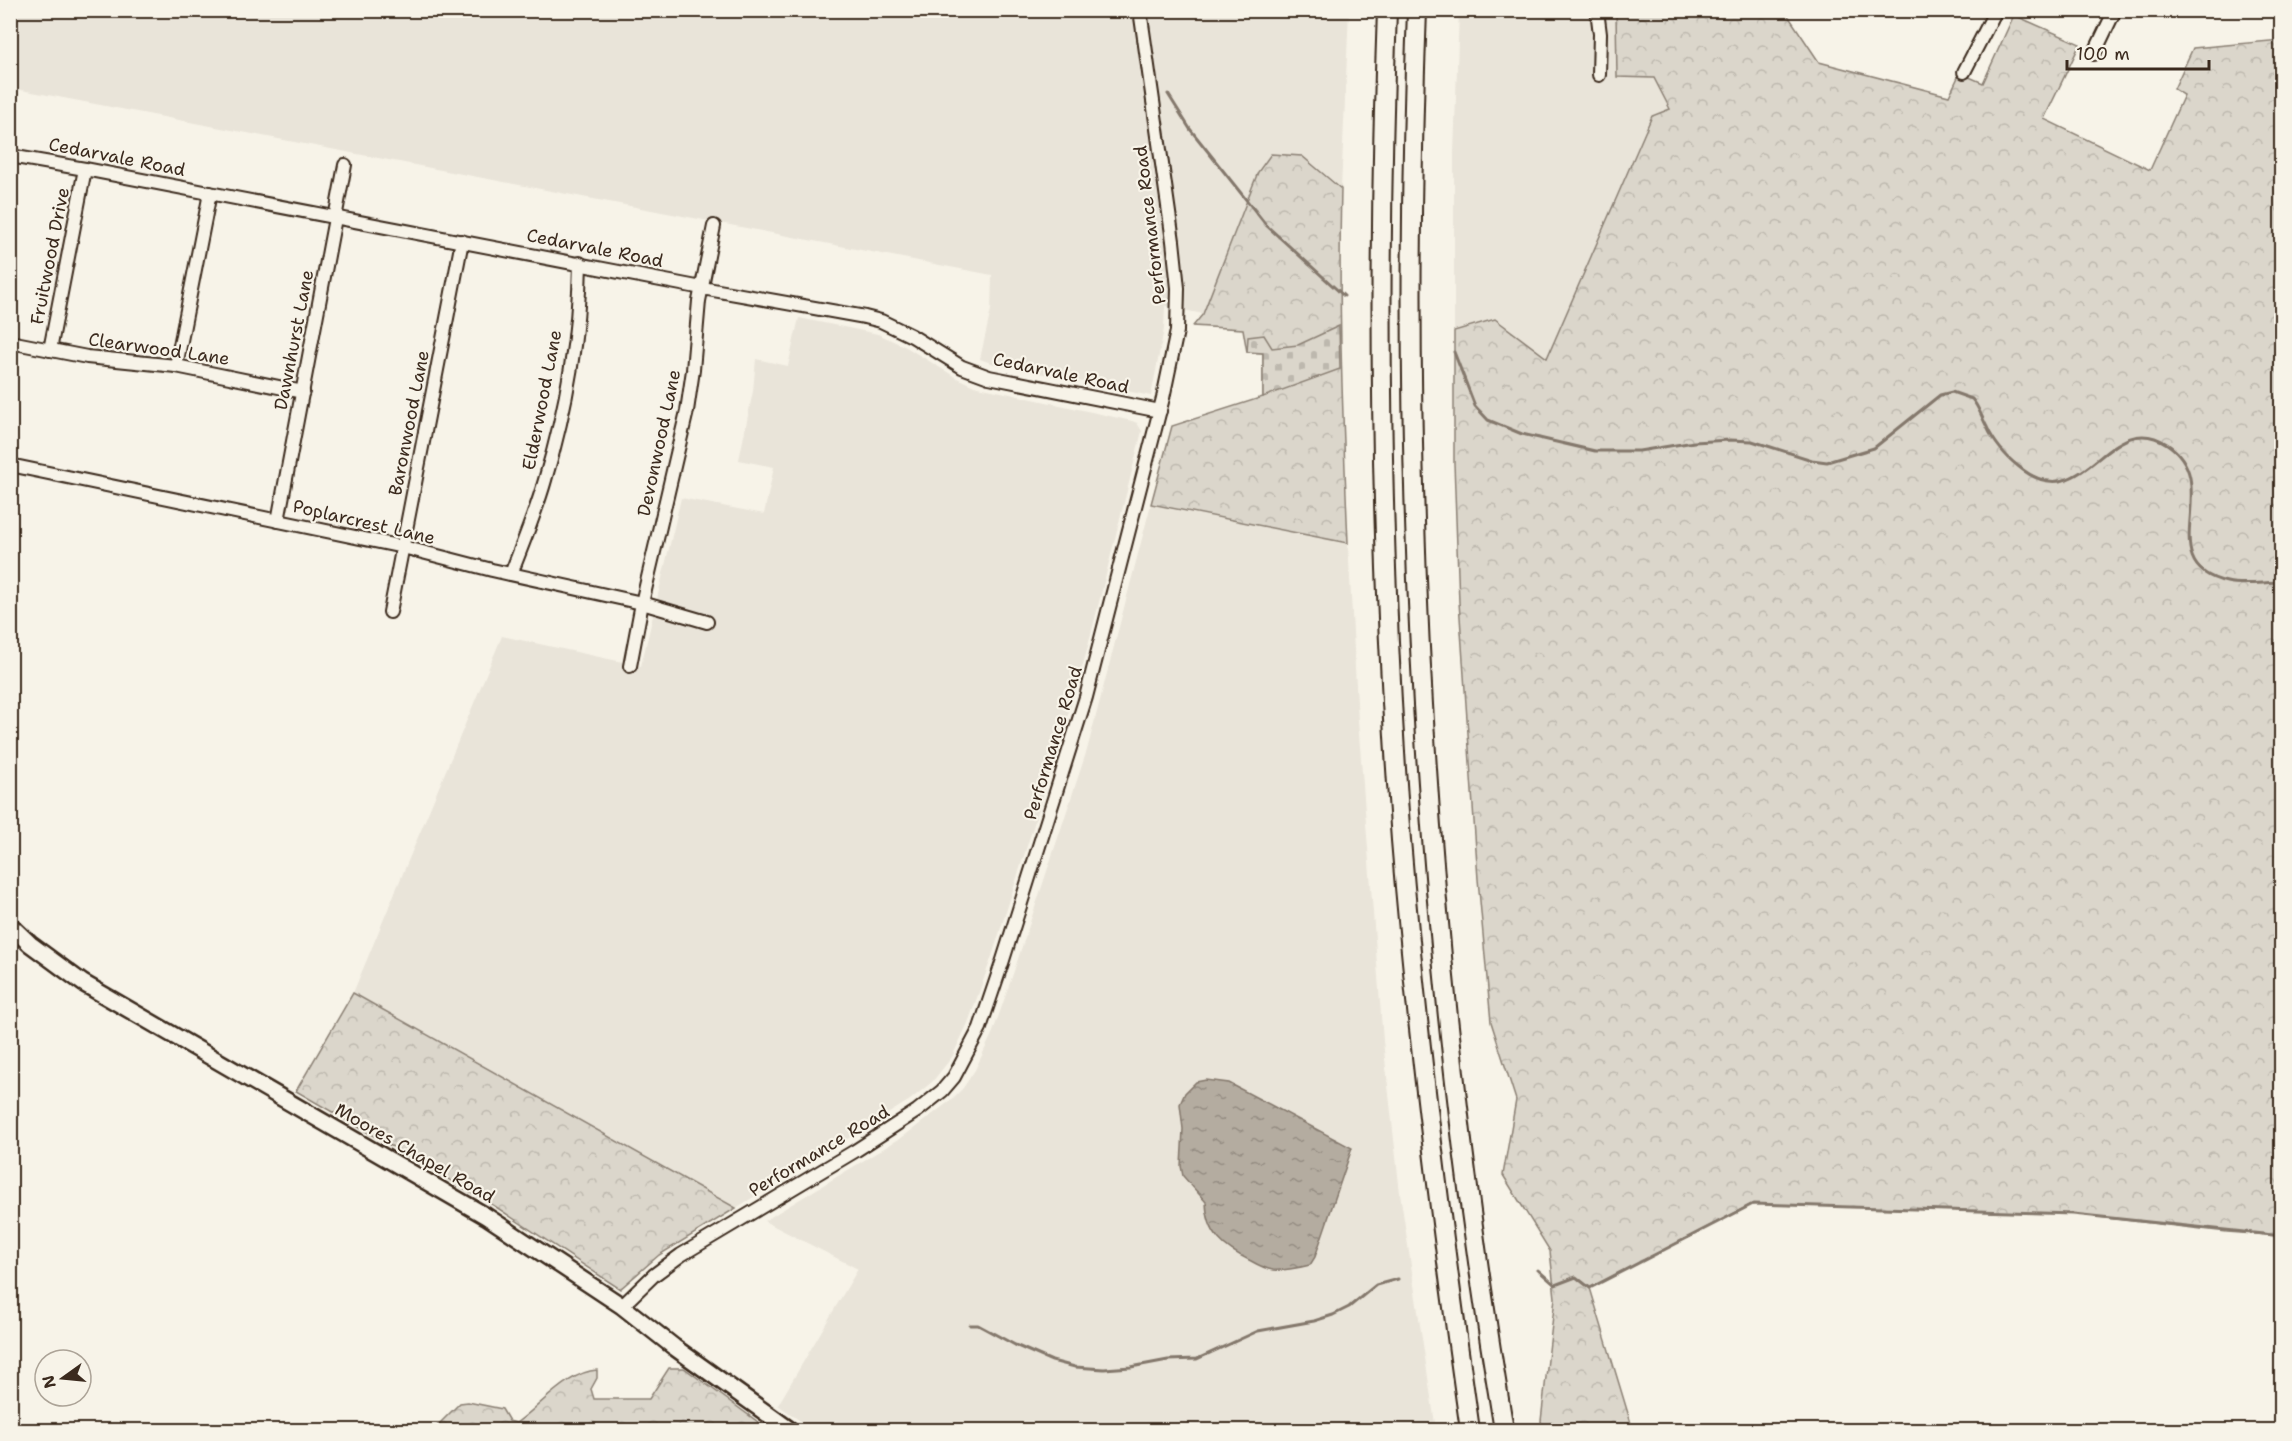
<svg xmlns="http://www.w3.org/2000/svg" width="2292" height="1441" viewBox="0 0 2292 1441" font-family="'Shantell Sans',sans-serif">
<style>
.built{fill:#e9e4d9}
.forest{fill:url(#forest-crowns);stroke:#8b8074;stroke-width:1.5}
.cemetery{fill:url(#cemetery-stones);stroke:#8b8074;stroke-width:1.5}
.water{fill:url(#water-ripples);stroke:#84786c;stroke-width:1.5}
.lines{fill:none;stroke-linecap:round;stroke-linejoin:round}
.stream{stroke:#84786c;stroke-width:3}
.minor-casing{stroke:#3b2a1e;stroke-width:16}
.major-casing{stroke:#3b2a1e;stroke-width:20}
.highway-casing{stroke:#3b2a1e;stroke-width:22}
.minor{stroke:#f7f3e8;stroke-width:12}
.major{stroke:#f7f3e8;stroke-width:15}
.highway{stroke:#f7f3e8;stroke-width:18}
.labels{text-anchor:middle;dominant-baseline:central;stroke-width:4.5;stroke-linejoin:round;paint-order:stroke}
.street-label{font-size:18px;fill:#3b2a1e;stroke:#f7f3e8}
</style>
<defs>
<pattern id="forest-crowns" width="20" height="18" patternUnits="userSpaceOnUse" patternTransform="scale(1.5)"><rect width="20" height="18" fill="#dbd6cb"/><path d="M2 6a3 3 0 1 1 6 0M12 15a3 3 0 1 1 6 0" fill="none" stroke="#bdb8ae"/></pattern>
<pattern id="cemetery-stones" width="16" height="16" patternUnits="userSpaceOnUse" patternTransform="scale(1.5)"><rect width="16" height="16" fill="#dbd6cb"/><path d="M2 7V4a2 2 0 0 1 4 0v3zM10 15v-3a2 2 0 0 1 4 0v3z" fill="#bdb8ae"/></pattern>
<pattern id="water-ripples" width="26" height="14" patternUnits="userSpaceOnUse" patternTransform="scale(1.5)"><rect width="26" height="14" fill="#b4aca0"/><path d="M2 4q2-2 4 0t4 0M15 11q2-2 4 0t4 0" fill="none" stroke="#948c82"/></pattern>
</defs>
<rect width="100%" height="100%" fill="#f7f3e8"/>
<filter id="ink" filterUnits="userSpaceOnUse"><feTurbulence type="fractalNoise" baseFrequency=".0167" numOctaves="2"/><feDisplacementMap in="SourceGraphic" scale="12" xChannelSelector="R" yChannelSelector="G"/><feConvolveMatrix kernelMatrix="1 2 1 2 8 2 1 2 1" color-interpolation-filters="sRGB"/></filter>
<g filter="url(#ink)">
<g class="built">
<polygon points="10,11 1349,11 1341,189 1302,156 1271,154 1258,172 1203,314 1165,306 1164,329 1151,396 994,364 980,359 991,310 992,275 11,88"/>
<polygon points="1459,11 1616,11 1617,77 1654,78 1670,109 1652,116 1546,359 1495,319 1454,331 1454,153"/>
<polygon points="799,318 878,334 906,347 957,378 974,386 1132,421 1137,423 1142,431 1086,654 1056,755 992,956 968,1023 952,1057 932,1082 910,1100 736,1208 353,993 502,636 641,666 681,498 764,514 774,467 739,460 753,391 756,359 788,366"/>
<polygon points="1151,504 1348,543 1358,721 1383,1041 1400,1193 1436,1430 813,1430 778,1405 858,1269 764,1221 904,1136 950,1101 963,1088 975,1070 993,1032 1012,977 1087,750"/>
</g>
<g class="forest">
<polygon points="1616,11 1785,11 1819,62 1949,96 1960,73 1983,83 2014,15 2080,44 2044,119 2150,170 2184,95 2174,89 2193,48 2281,40 2281,1236 2227,1232 2073,1214 1752,1204 1590,1288 1633,1430 1543,1430 1541,1421 1555,1298 1550,1251 1503,1175 1516,1100 1491,1022 1478,879 1459,602 1454,463 1454,331 1495,319 1547,358 1652,116 1670,109 1654,78 1617,77"/>
<path d="M1271 154 1302 156 1341 189C1338 309 1343 424 1348 543L1151 504 1172 426 1263 397V353L1247 352 1243 329 1193 326 1203 314 1258 172Z"/>
<polygon points="353,993 736,1208 659,1255 620,1289 493,1205 296,1091"/>
<path d="M669 1368H684L769 1430H433L460 1403 468 1402 502 1409 509 1421 516 1423C539 1407 569 1371 597 1370V1378L591 1389 594 1399H649Z"/>
</g>
<polygon class="cemetery" points="1339,326 1340,369 1263,397 1263,353 1247,352 1248,337 1264,335 1272,348 1298,345"/>
<path class="water" d="M1206 1080 1229 1083 1352 1148 1315 1257 1310 1265C1298 1268 1286 1271 1273 1270 1266 1269 1258 1265 1251 1261 1224 1248 1207 1235 1206 1202L1183 1176 1181 1166 1183 1129 1180 1104 1185 1093 1196 1082Z"/>
<g class="lines">
<g class="stream">
<polyline points="1168,94 1190,129 1267,226 1344,296"/>
<path d="M1454 352 1475 406 1488 420 1522 434 1595 451H1639L1694 442 1730 440 1752 441 1812 460 1827 462 1874 448 1940 395 1952 392 1972 399C1979 407 1982 418 1987 427 1993 441 2006 457 2018 466 2084 522 2108 405 2167 444 2226 483 2149 565 2227 582 2243 586 2264 582 2282 582"/>
<polyline points="1538,1270 1555,1285 1576,1277 1590,1288 1753,1204 2073,1214 2282,1236"/>
<polyline points="970,1325 978,1325 1015,1345 1052,1361 1075,1367 1104,1369 1131,1367 1168,1360 1197,1359 1258,1331 1314,1321 1333,1315 1349,1307 1376,1285 1398,1279"/>
</g>
<g class="minor-casing">
<g id="minor">
<polyline points="1597,10 1600,34 1599,75"/>
<polyline points="2094,54 2115,10"/>
<polyline points="1964,72 1996,10"/>
<polyline points="10,156 85,169 702,288 865,317 881,321 912,336 962,367 989,377 1160,411"/>
<polyline points="10,342 87,357 176,366 303,392"/>
<polyline points="50,350 85,169"/>
<polyline points="176,366 210,193"/>
<polyline points="10,465 403,547 492,570 642,603 707,622"/>
<polyline points="278,521 345,165"/>
<path d="M511 574C523 543 536 512 545 480 566 410 579 335 580 263"/>
<polyline points="390,612 462,241"/>
<polyline points="630,666 642,603 687,411 693,370 699,301 714,226"/>
<polyline points="622,1306 654,1275 681,1255 855,1151 917,1111 942,1091 954,1077 980,1028 1003,960 1086,697 1163,398 1177,331 1178,288 1173,241 1140,10"/>
</g>
</g>
<g class="major-casing">
<polyline id="major" points="10,925 30,944 83,983 486,1216 622,1306 674,1347 790,1430"/>
</g>
<g class="highway-casing">
<g id="highway">
<path d="M1387 10C1377 287 1380 564 1401 840 1417 1038 1442 1234 1470 1430"/>
<path d="M1417 10C1399 485 1425 962 1504 1430"/>
</g>
</g>
<use href="#minor" class="minor"/>
<use href="#major" class="major"/>
<use href="#highway" class="highway"/>
</g>
</g>
<g class="labels">
<g class="street-label">
<text transform="translate(117 157) rotate(11)">Cedarvale Road</text>
<text transform="translate(1150 225) rotate(-97)">Performance Road</text>
<text transform="translate(595 248) rotate(11)">Cedarvale Road</text>
<text transform="translate(50 256) rotate(-79)">Fruitwood Drive</text>
<text transform="translate(294 340) rotate(-79)">Dawnhurst Lane</text>
<text transform="translate(159 349) rotate(8)">Clearwood Lane</text>
<text transform="translate(1061 373) rotate(12)">Cedarvale Road</text>
<text transform="translate(542 400) rotate(-79)">Elderwood Lane</text>
<text transform="translate(409 423) rotate(-79)">Baronwood Lane</text>
<text transform="translate(659 443) rotate(-78)">Devonwood Lane</text>
<text transform="translate(364 522) rotate(13)">Poplarcrest Lane</text>
<text transform="translate(1053 743) rotate(-73)">Performance Road</text>
<text transform="translate(819 1151) rotate(-31)">Performance Road</text>
<text transform="translate(415 1153) rotate(30)">Moores Chapel Road</text>
</g>
</g>
<rect width="2292" height="1441" fill="none" stroke="#f7f3e8" stroke-width="36"/>
<rect x="18" y="18" width="2256" height="1405" fill="none" stroke="#3b2a1e" stroke-width="2" filter="url(#ink)"/>
<g transform="translate(63 1378) rotate(255)"><circle r="28" fill="#f7f3e8" stroke="#aca397" stroke-width="1.5"/>
<path d="M0-4.5L10 22L0 15L-10 22Z" fill="#3b2a1e"/>
<text y="-9" font-size="16" font-weight="bold" text-anchor="middle" fill="#3b2a1e">N</text>
</g>
<path d="M2067 60v9h142v-9" fill="none" stroke="#3b2a1e" stroke-width="3"/>
<text x="2076" y="60" font-size="18" fill="#3b2a1e" stroke="#f7f3e8" stroke-width="4.5" paint-order="stroke">100 m</text>
</svg>
